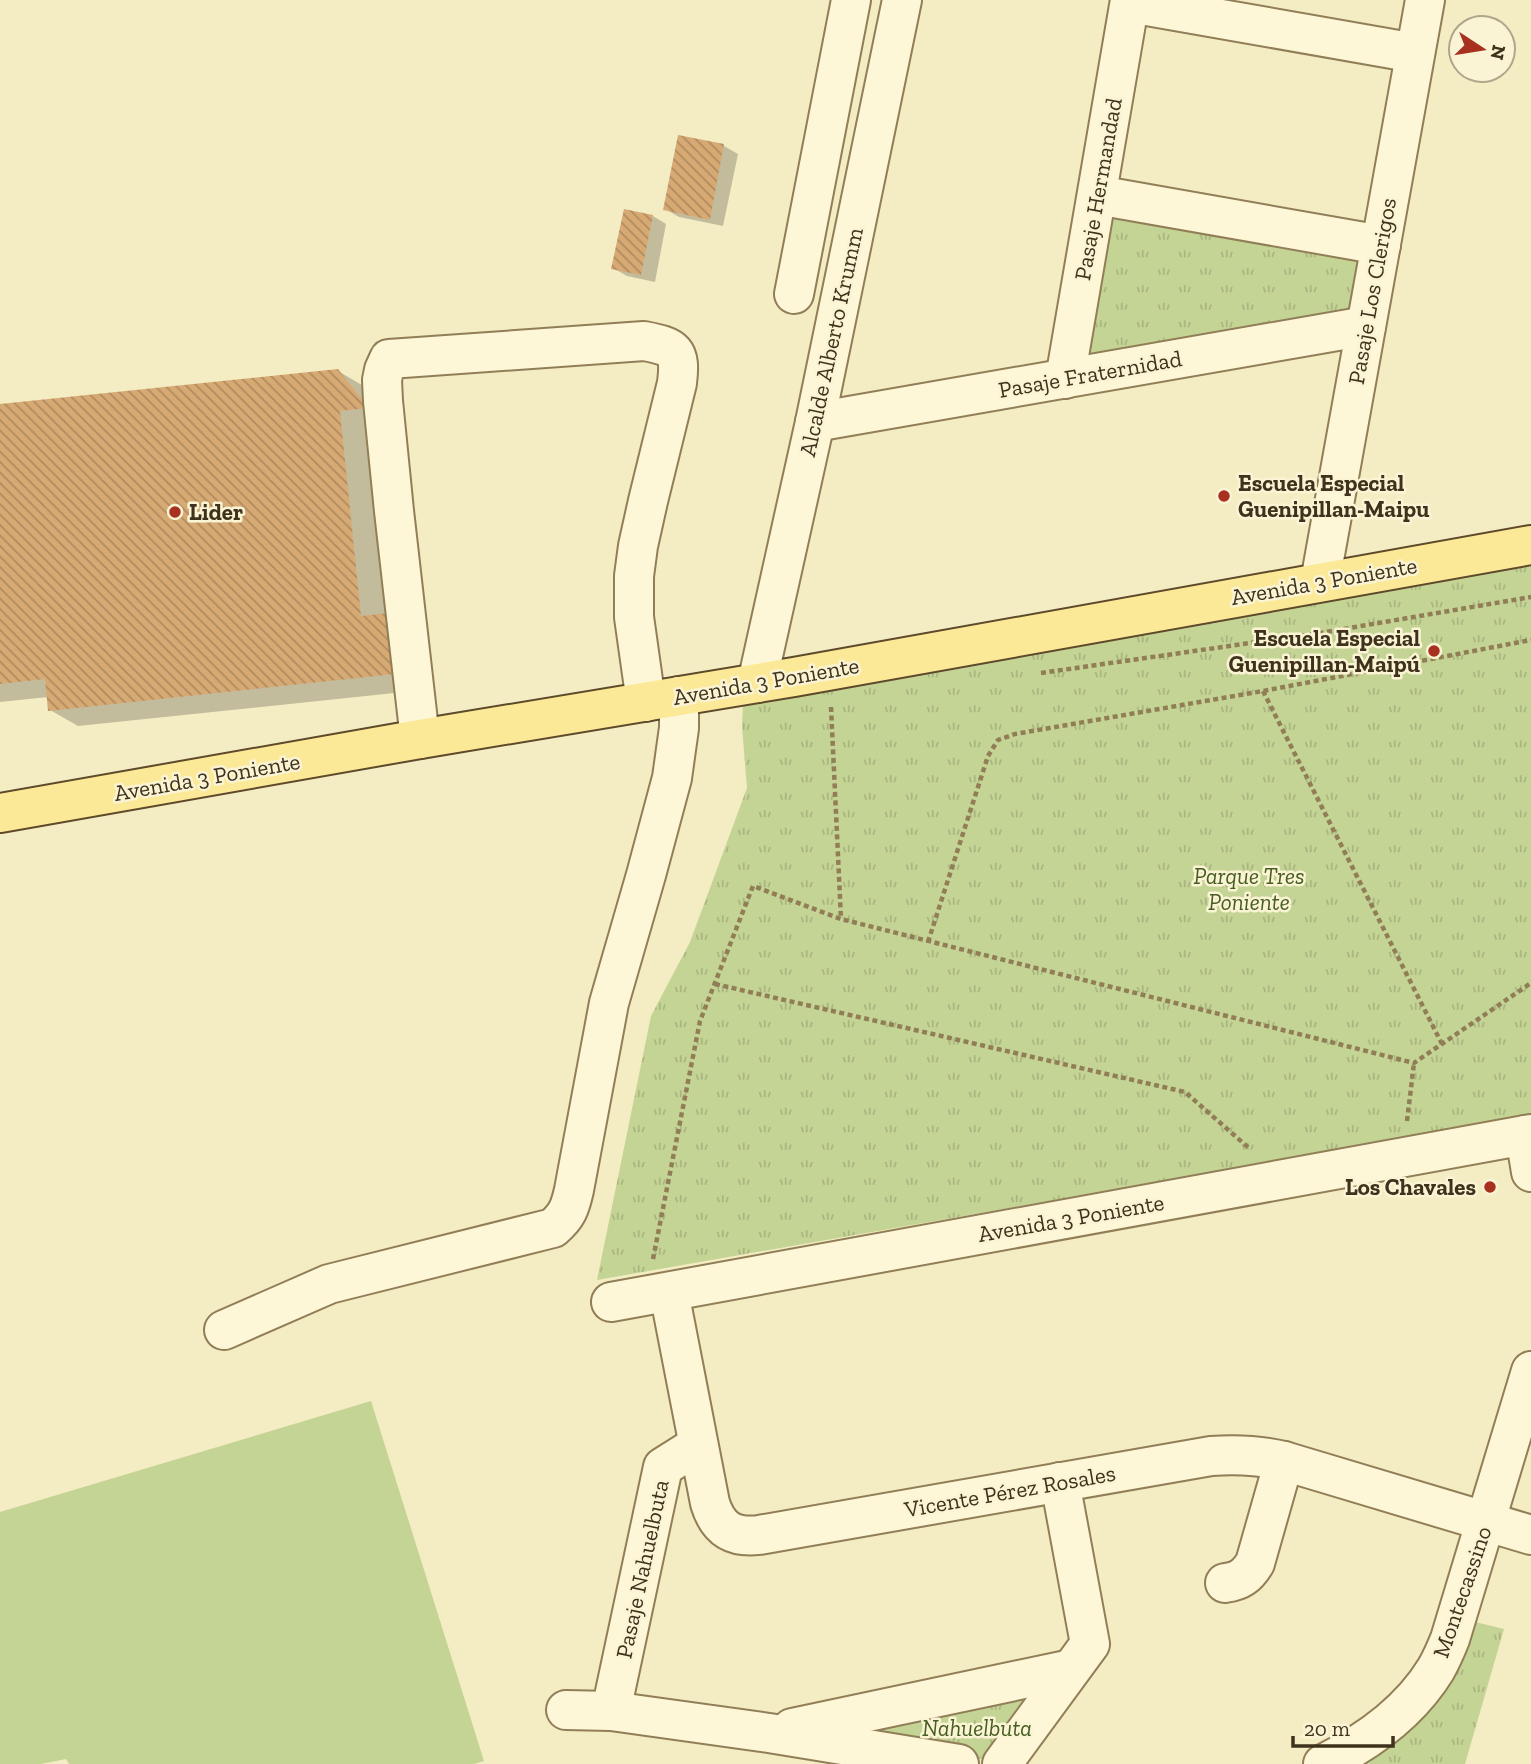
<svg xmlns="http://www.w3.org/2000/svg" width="1531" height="1764" viewBox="0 0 1531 1764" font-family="'Zilla Slab',serif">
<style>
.park{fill:url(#park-tufts)}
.pitch{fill:#c4d495}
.shadow{fill:#0003}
.building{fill:url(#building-back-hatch)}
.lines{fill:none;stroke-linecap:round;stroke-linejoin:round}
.minor-casing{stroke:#917e57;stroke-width:42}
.major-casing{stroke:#5e4a2b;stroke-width:42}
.path{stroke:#917e57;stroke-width:4.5;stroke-dasharray:5 3.5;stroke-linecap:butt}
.minor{stroke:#fdf7d8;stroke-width:38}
.major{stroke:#fbe997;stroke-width:38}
.poi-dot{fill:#a8301f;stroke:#faf4d4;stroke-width:2.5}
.labels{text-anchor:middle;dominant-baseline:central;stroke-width:5;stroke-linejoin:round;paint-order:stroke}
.street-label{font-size:23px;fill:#3f321d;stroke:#faf4d4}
.poi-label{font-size:23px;font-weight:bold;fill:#3f321d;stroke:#faf4d4;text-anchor:start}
.park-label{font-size:23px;font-style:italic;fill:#465e21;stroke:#faf4d4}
</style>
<defs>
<pattern id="park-tufts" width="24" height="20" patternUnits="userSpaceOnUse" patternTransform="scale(1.75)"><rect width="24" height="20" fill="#c4d495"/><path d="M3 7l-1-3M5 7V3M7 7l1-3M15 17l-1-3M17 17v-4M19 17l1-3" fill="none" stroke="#a9b680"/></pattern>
<pattern id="building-back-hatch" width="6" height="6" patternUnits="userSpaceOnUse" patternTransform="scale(1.75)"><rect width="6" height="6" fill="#d7aa74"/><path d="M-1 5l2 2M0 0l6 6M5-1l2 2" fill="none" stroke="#b08b5f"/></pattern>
</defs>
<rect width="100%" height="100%" fill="#f4ecc3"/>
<g class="park">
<polygon points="1107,211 1367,258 1358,306 1081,358"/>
<polygon points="1531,563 1531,1117 597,1280 651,1016 690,942 747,788 742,727 743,703"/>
<polygon points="1471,1621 1504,1629 1465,1764 1368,1764 1442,1688"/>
<polygon points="1045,1684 991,1761 836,1727"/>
</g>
<polygon class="pitch" points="371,1401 484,1761 474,1764 69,1764 66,1759 41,1764 0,1764 0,1512"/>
<g class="shadow">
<polygon points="679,137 724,146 738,154 723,226 679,217 665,209"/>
<polygon points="653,216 666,224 655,282 627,276 613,268"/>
<polygon points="338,371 367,388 423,690 78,726 50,710 48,697 0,702 0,406"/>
</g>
<g class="building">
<polygon points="678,135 724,144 710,220 663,210"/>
<polygon points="624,209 653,215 641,275 611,269"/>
<polygon points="338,369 369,408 340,411 361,616 389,613 395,674 48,711 45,679 0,684 0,404"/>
</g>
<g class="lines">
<g class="minor-casing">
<g id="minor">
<polyline points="1130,3 1415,53"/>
<polyline points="1097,195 1381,245"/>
<polyline points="794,294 851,0"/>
<polyline points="1065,379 1130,0"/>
<polyline points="815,422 1366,326"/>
<polyline points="1320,582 1425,0"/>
<polyline points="757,683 815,422 902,0"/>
<path d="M420 739 394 511 383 401 382 380 384 370 389 359 644 341C675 347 681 350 677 383L648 501 638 546 634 576V617L646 702"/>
<polyline points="1525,1135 1531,1172"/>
<path d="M669 1292 710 1503C718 1529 733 1538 759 1535L1211 1456C1237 1454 1259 1455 1284 1461L1531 1535"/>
<polyline points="611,1302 1531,1134"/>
<path d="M224 1330 329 1284 553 1228C567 1216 570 1208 574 1190L609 1003 646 875 672 778 679 728V696"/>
<path d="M1225 1583C1240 1581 1247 1576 1255 1563L1284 1461"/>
<polyline points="566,1710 611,1711 769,1733 959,1764"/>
<polyline points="611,1711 663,1467 698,1445"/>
<polyline points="792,1728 1071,1669"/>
<polyline points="1002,1764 1090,1644 1060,1482"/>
<path d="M1323 1764C1368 1742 1409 1713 1436 1669 1441 1660 1446 1649 1450 1639L1531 1371"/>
</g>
</g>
<g class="major-casing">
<polyline id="major" points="0,813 420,739 794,677 1531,545"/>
</g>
<g class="path">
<polyline points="1041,673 1320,633 1531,597"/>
<polyline points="1263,691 1442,1044"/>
<polyline points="831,707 841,919"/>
<polyline points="928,942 988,756 998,740 1015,734 1263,691 1531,640"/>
<polyline points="715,984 1185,1092 1250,1149"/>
<polyline points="1407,1121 1414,1063"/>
<polyline points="653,1259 700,1021 753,886 841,919 1414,1063 1531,983"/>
</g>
<use href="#minor" class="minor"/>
<use href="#major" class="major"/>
</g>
<g class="poi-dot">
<circle cx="1224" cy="496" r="7"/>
<circle cx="175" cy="512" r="7"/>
<circle cx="1434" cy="651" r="7"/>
<circle cx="1490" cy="1187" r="7"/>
</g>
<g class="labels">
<g class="street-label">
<text transform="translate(1098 189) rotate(-80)">Pasaje Hermandad</text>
<text transform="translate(1372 291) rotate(-80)">Pasaje Los Clerigos</text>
<text transform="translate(831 342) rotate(-78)">Alcalde Alberto Krumm</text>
<text transform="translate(1090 374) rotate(-10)">Pasaje Fraternidad</text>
<text transform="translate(1324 581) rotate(-10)">Avenida 3 Poniente</text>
<text transform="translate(766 681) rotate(-10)">Avenida 3 Poniente</text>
<text transform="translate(207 777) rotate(-10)">Avenida 3 Poniente</text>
<text transform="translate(1071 1218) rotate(-10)">Avenida 3 Poniente</text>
<text transform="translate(1010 1491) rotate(-10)">Vicente Pérez Rosales</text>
<text transform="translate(642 1569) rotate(-78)">Pasaje Nahuelbuta</text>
<text transform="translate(1462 1592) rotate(-71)">Montecassino</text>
</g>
<g class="poi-label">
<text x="1238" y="483">Escuela Especial<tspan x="1238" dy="26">Guenipillan-Maipu</tspan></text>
<text x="189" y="512">Lider</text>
<text x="1420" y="638" text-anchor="end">Escuela Especial<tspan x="1420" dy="26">Guenipillan-Maipú</tspan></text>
<text x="1476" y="1187" text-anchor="end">Los Chavales</text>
</g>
<g class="park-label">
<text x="1249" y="876">Parque Tres<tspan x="1249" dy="26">Poniente</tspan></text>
<text x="977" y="1728">Nahuelbuta</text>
</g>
</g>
<g transform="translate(1482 49) rotate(102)"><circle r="33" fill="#faf4d4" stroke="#afa68b" stroke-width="2"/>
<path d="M0-5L12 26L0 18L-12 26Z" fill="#a8301f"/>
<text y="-10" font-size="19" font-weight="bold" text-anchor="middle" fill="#3f321d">N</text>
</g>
<path d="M1293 1736v10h100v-10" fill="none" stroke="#3f321d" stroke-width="3.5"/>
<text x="1304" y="1736" font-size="21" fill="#3f321d" stroke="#faf4d4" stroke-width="5" paint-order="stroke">20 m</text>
</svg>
